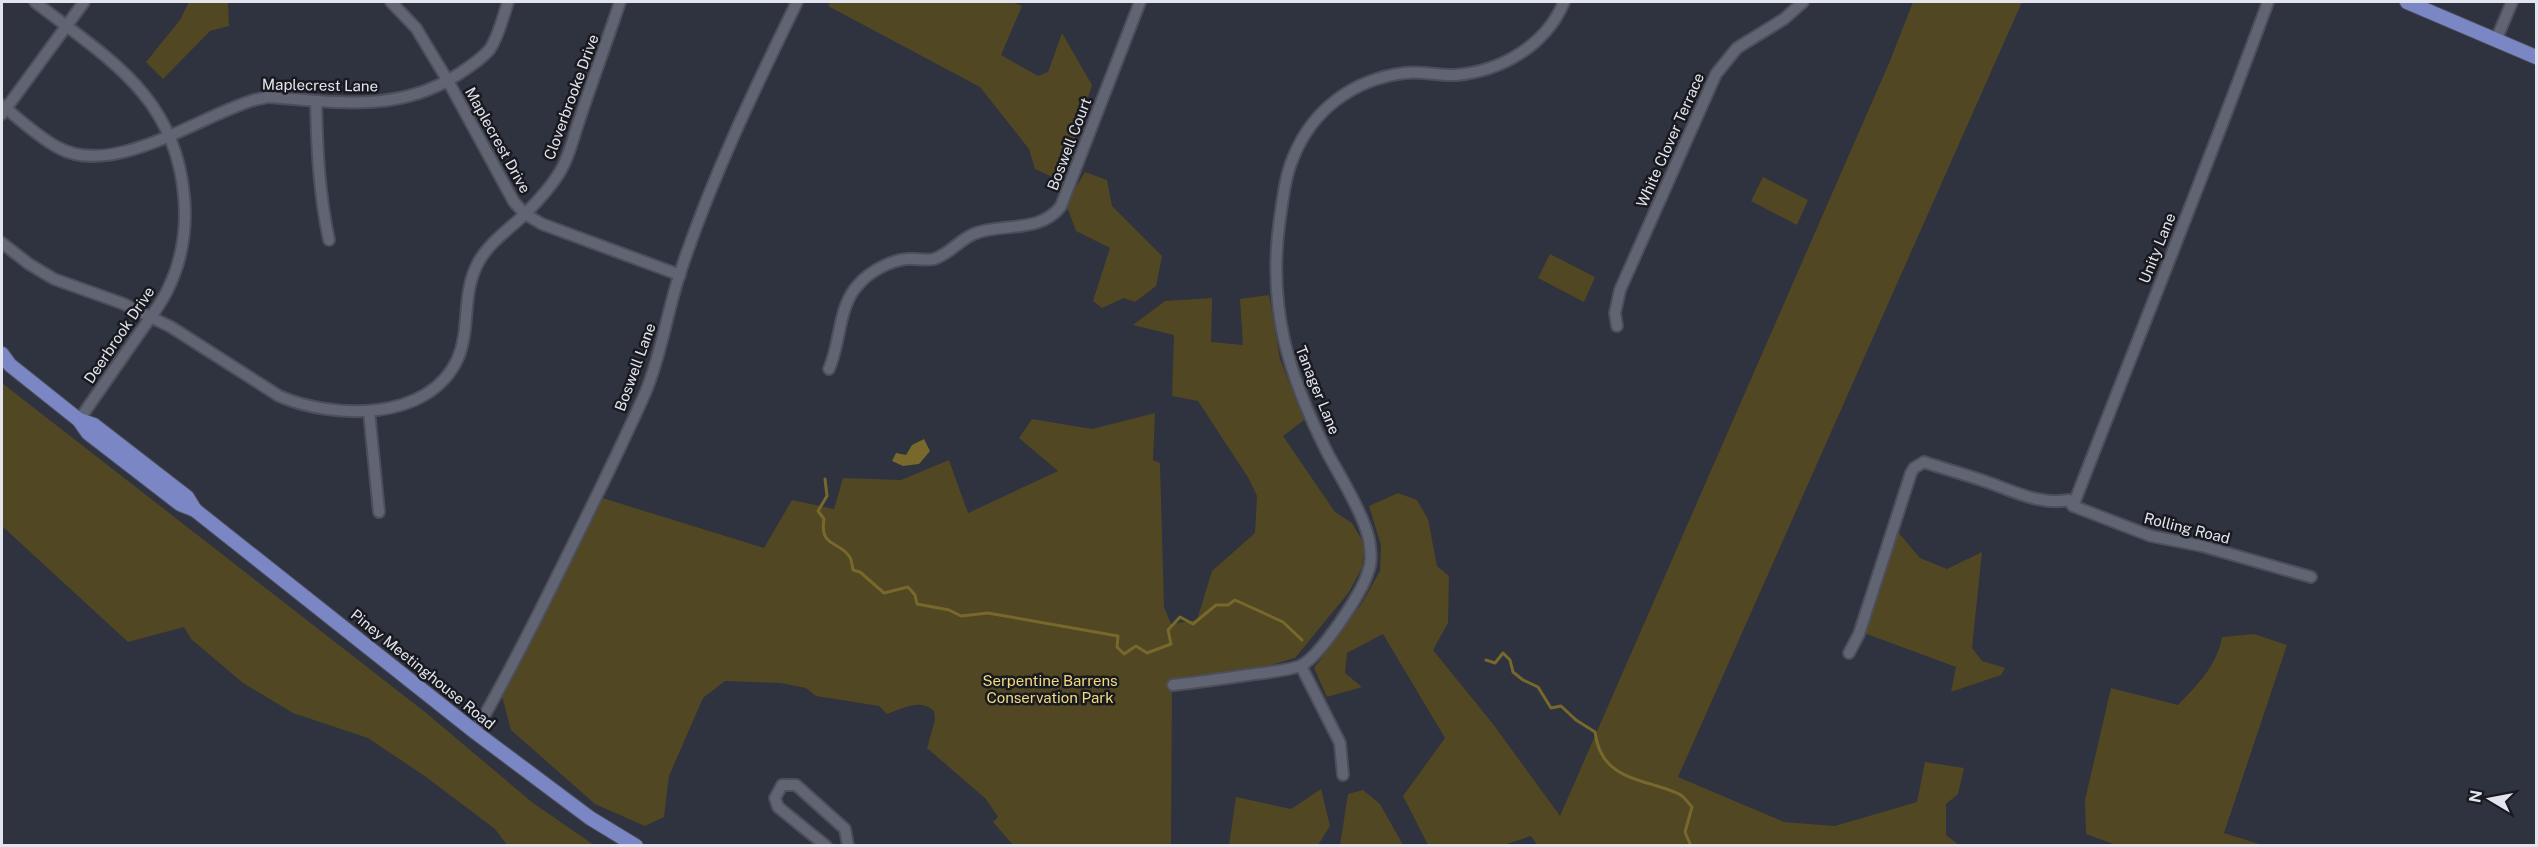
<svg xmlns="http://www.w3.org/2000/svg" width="2538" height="847" viewBox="0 0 2538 847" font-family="'Public Sans',sans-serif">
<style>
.green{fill:#514723}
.water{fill:#78682b}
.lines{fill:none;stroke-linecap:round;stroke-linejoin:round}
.stream{stroke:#78682b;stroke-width:3}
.minor-casing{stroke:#4c4f5a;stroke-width:14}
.major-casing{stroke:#4c4f5a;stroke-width:16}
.minor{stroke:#616472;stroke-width:10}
.major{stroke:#7b86c4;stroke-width:14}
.labels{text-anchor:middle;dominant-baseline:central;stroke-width:5;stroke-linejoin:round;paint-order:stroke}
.street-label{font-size:15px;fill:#e3e5ee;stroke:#191a20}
.park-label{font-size:15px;fill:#f2da80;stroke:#191a20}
</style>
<rect width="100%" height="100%" fill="#2f323f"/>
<g class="green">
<polygon points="189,2 228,2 229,26 210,31 163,79 146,62 180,20"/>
<polygon points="830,2 1012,2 1022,6 1001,55 1038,76 1048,72 1062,33 1092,85 1061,181 1035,169 1029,149 980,87 828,6"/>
<polygon points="1913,2 2022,2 1678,777 1784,822 1835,826 1917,802 1925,762 1964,768 1958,794 1946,804 1946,835 1959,845 1538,846 1531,836 1504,845 1428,845 1403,796 1445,738 1383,634 1347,653 1345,673 1362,687 1327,697 1314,668 1362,603 1380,571 1381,545 1369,506 1398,493 1417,500 1428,519 1437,566 1449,576 1448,623 1433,650 1493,724 1560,816 1890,61"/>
<polygon points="1085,172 1107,180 1112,206 1162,256 1156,286 1135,302 1124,298 1102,308 1093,301 1110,248 1076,231 1066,204"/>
<polygon points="1763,177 1808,200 1797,225 1751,201"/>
<polygon points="1550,254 1595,277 1584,302 1538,278"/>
<path d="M1269 295 1280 359 1304 420 1283 436 1335 512 1352 523 1362 540 1364 552 1362 568 1349 592 1295 658 1257 669 1172 683 1171 845H1013L993 822 998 817 986 799 927 748 935 720 934 711C920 698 903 708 887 714L879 706 816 696 806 688 781 683 725 681 703 698 669 776 664 817 645 826 595 804 511 730 500 689 596 496 764 548 792 500 834 509 843 478 901 480 949 460 968 513 1058 471 1019 438 1032 419 1092 429 1155 413 1153 460 1160 463 1164 607 1171 624 1197 620 1212 571 1255 533 1257 496 1249 479 1198 401 1172 396 1174 335 1133 325 1165 301 1212 298 1211 342 1243 345 1240 299Z"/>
<polygon points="2,383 425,712 533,803 594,845 507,845 495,829 426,777 368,738 293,713 243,683 191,639 184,627 128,642 2,526"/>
<polygon points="1898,532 1920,558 1947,569 1982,552 1972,648 1982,661 2005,668 2001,675 1951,692 1956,667 1864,633"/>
<path d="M2254 634 2287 645 2224 833 2262 845H2116L2086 834 2085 800 2111 688 2178 705C2197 685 2217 666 2222 637Z"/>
<polygon points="1321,789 1330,826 1318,845 1229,845 1236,797 1291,809"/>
<polygon points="1363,790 1380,804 1403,845 1340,845 1348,794"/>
</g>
<polygon class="water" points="924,439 930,451 919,464 903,466 892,461 896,453 906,455 912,445"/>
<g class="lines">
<g class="stream">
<path d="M825 479 827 496 818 511 824 519C819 547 839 541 849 556 852 559 852 566 853 570L860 572 884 593 908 587 915 595 917 604 949 610 961 616 988 613 1118 636 1117 647 1124 654 1136 646 1147 653 1171 644 1168 630 1180 617 1193 624 1216 605H1228L1235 600 1283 622 1302 640"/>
<path d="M1486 660 1495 663 1503 653 1510 660 1513 672 1523 680 1538 687 1551 708 1561 706 1576 720 1595 732C1601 782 1645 778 1679 794 1684 796 1688 803 1692 807L1685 832 1691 846"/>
</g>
<g class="minor-casing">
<g id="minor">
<path d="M35 2C107 58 175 95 184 196 187 227 182 260 168 289 160 306 147 322 136 338 117 365 98 393 79 420"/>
<polyline points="391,2 416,28 448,81 514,202 525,214 542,224 680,275"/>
<polyline points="2496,40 2512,2"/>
<path d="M316 101C317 149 319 193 329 240"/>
<path d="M2 105C19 119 37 136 57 147 113 179 199 116 254 100L268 97C335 102 398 113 457 75 469 67 481 60 490 49 499 35 503 17 508 2"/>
<polyline points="2,114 84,2"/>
<path d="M2 243 29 264 54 279 124 304 171 327 279 396C332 419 429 423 458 358 471 327 461 293 479 261 490 242 508 230 524 215 537 202 552 186 561 170 570 155 574 134 580 118 593 79 607 41 620 2"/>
<polyline points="1617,326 1615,313 1620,290 1716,74 1737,48 1784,19 1803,2"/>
<path d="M829 369C841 342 838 305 859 284 869 272 891 260 907 259 915 258 925 261 934 259 950 254 961 238 976 233 1004 223 1041 233 1061 206L1140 2"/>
<polyline points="369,411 379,512"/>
<path d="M2073 506C2138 338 2206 171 2268 2"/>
<path d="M1849 653 1859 634 1911 473 1914 468 1924 462C1942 468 1960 473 1978 479 2008 488 2037 506 2069 500L2073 506 2151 536 2202 546 2311 577"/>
<polyline points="1301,666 1340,743 1343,775"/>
<path d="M1173 685C1200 682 1228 678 1255 674 1269 672 1286 671 1300 666 1319 658 1362 593 1368 572 1371 565 1371 554 1370 547 1369 523 1340 476 1328 454 1288 375 1267 307 1280 218 1283 198 1285 177 1293 158 1312 110 1353 79 1405 73 1421 71 1439 76 1456 75 1502 71 1546 45 1564 2"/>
<path d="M475 732C512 668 545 601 578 534 601 487 625 439 646 391 662 352 667 312 680 273 711 179 754 90 797 2"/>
<polyline points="826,846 778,807 775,798 782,785 796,785 845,829 848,846"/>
</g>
</g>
<g class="major-casing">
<g id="major">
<polyline points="2407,2 2536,57"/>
<polyline points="2,354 10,365 79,420 88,433 180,504 195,510 475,732 590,818 636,846"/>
<polyline points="79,420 94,425 187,497 195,510"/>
</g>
</g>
<use href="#minor" class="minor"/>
<use href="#major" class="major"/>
</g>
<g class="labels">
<g class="street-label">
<text transform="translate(320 85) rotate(1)">Maplecrest Lane</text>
<text transform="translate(571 97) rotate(-70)">Cloverbrooke Drive</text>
<text transform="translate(498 140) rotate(61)">Maplecrest Drive</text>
<text transform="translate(1670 140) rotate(-66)">White Clover Terrace</text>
<text transform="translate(1069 144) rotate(-69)">Boswell Court</text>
<text transform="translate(2157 248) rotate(-68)">Unity Lane</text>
<text transform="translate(119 335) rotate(-56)">Deerbrook Drive</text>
<text transform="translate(635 367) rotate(-70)">Boswell Lane</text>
<text transform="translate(1318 390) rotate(68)">Tanager Lane</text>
<text transform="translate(2187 528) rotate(14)">Rolling Road</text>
<text transform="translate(423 669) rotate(39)">Piney Meetinghouse Road</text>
</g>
<g class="park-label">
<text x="1050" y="680">Serpentine Barrens<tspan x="1050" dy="17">Conservation Park</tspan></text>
</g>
</g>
<rect width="2538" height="847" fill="none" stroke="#e3e5ee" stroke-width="6"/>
<g transform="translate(2490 799) rotate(280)" stroke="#191a20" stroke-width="4.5" paint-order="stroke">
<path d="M0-4.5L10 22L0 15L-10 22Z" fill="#e3e5ee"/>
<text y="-9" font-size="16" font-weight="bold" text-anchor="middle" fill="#e3e5ee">N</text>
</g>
</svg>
